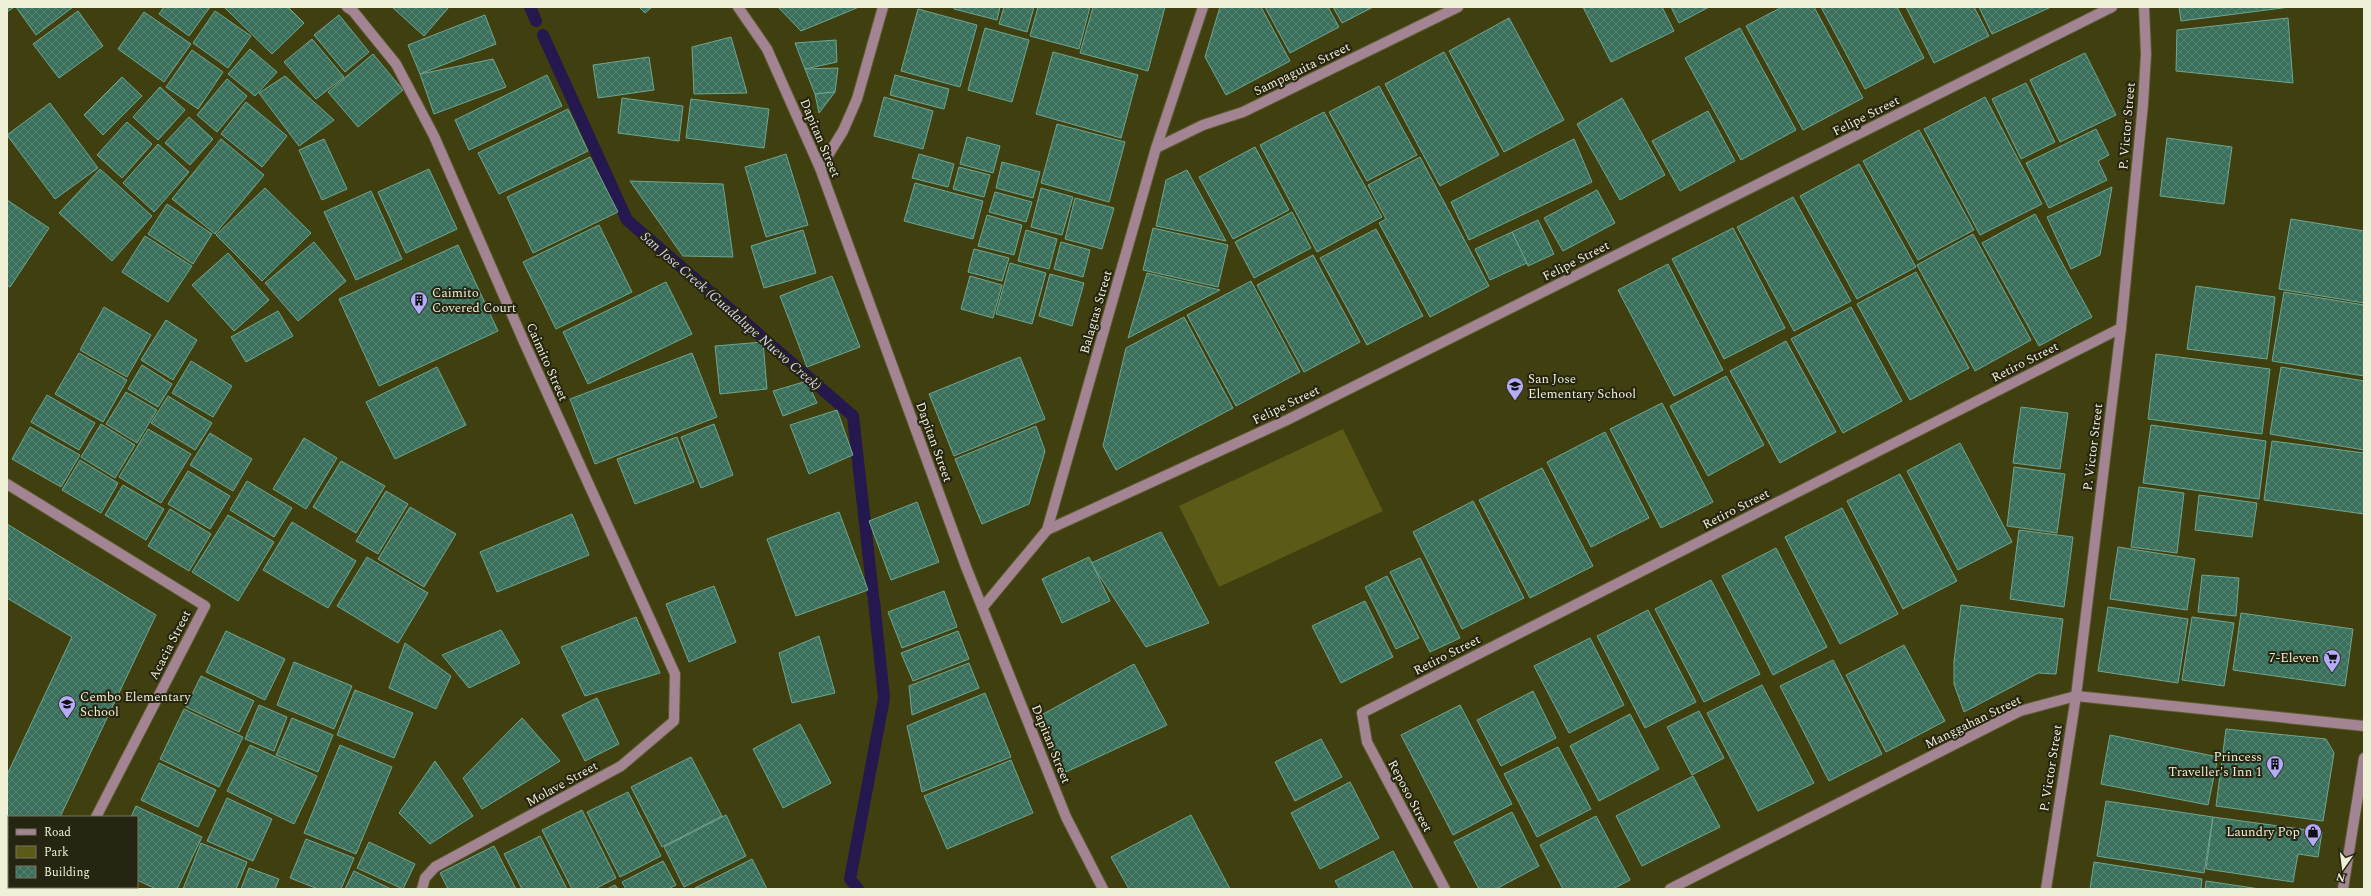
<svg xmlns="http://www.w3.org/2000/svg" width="2371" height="896" viewBox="0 0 2371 896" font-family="Spectral,serif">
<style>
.green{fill:#5b5a16}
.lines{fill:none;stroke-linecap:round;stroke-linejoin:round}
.stream{stroke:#24184f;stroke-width:12}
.building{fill:url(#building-cross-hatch);stroke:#6fa690}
.minor-casing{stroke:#5c5b2f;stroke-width:12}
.minor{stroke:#a38493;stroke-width:10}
.labels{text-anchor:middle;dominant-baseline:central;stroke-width:4;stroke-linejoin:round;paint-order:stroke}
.street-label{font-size:13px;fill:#f0f0d7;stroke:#252511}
.poi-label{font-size:13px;fill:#f0f0d7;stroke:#252511;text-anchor:start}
.water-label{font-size:14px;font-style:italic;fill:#d4d2f6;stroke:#252511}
</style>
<defs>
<pattern id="building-cross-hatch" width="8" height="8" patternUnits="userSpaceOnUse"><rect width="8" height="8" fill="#396f5b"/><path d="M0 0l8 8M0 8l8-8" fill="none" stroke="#568472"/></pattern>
</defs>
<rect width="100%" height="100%" fill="#403f0f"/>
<polygon class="green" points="1343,429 1383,511 1219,587 1179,506"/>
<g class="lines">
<g class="stream">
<polyline points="530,7 536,21"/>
<polyline points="543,35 627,220 853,416 873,595"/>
<polyline points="858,889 850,879 884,698 874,601"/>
</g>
</g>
<g class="building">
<polygon points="7,7 12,7 13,8 7,12"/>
<polygon points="16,7 73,7 36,35"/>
<polygon points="164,7 210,7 189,36 159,14"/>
<polygon points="224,7 288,7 304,23 272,54"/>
<polygon points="392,7 449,7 424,36"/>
<polygon points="639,7 652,7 645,13"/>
<polygon points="778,7 859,7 801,31"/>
<polygon points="954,7 1000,7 997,20 954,9"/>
<polygon points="1004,7 1034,7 1027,32 999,24"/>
<polygon points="1038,7 1090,7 1079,49 1030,36"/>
<polygon points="1093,7 1165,7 1148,71 1080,53"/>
<polygon points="1220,7 1261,7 1290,61 1226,95 1205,57"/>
<polygon points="1265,7 1328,7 1339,27 1290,53"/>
<polygon points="1333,7 1373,7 1342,23"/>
<polygon points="1583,7 1662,7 1674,31 1611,62"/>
<polygon points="1671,7 1709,7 1679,23"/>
<polygon points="1782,7 1814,7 1863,98 1803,130 1746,26"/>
<polygon points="1821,7 1897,7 1924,58 1865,89"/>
<polygon points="1906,7 1974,7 1989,36 1934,63"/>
<polygon points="1979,7 2051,7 1992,34"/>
<polygon points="2179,7 2290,7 2181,21"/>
<polygon points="918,9 977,25 960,87 901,71"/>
<polygon points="78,11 103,46 59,78 33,44"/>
<polygon points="215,11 251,36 228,68 193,43"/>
<polygon points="144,12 191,44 164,82 118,49"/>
<polygon points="339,15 369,52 345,72 314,35"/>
<polygon points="485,15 496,44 420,74 408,45"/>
<polygon points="1509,18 1564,120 1504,152 1449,51"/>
<polygon points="2288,18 2293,83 2176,71 2177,30"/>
<polygon points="985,28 1029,40 1012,102 968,90"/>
<polygon points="1740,28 1796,130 1741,160 1685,58"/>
<polygon points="731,37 747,93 694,94 692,47"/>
<polygon points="312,39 344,77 316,99 284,62"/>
<polygon points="836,40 837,62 805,69 795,43"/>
<polygon points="250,49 277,72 255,96 228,74"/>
<polygon points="192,50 223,72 198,109 166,87"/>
<polygon points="1053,52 1138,75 1121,138 1036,114"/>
<polygon points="1444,52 1499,155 1440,186 1385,84"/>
<polygon points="2085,53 2116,115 2060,142 2030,80"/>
<polygon points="373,54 403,90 358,127 328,92"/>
<polygon points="649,57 654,90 598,98 593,65"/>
<polygon points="493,59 506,87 434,114 420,74"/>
<polygon points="838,68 835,92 815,94 805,69"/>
<polygon points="547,75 562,106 469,150 455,120"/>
<polygon points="895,75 949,89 944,109 890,95"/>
<polygon points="285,76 334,120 299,146 259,93"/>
<polygon points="122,77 142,96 103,135 84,115"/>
<polygon points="227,79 247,96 217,132 197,115"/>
<polygon points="2026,83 2055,142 2021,159 1992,99"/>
<polygon points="1379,86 1417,155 1367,181 1329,112"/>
<polygon points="160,87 185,110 158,140 133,117"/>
<polygon points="835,92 819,113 815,94"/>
<polygon points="884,97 933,111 923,149 874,136"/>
<polygon points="1985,97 2042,204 1980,235 1924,129"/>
<polygon points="622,98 683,106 679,141 618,133"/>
<polygon points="1622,98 1665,175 1620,200 1577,124"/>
<polygon points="691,99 769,109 764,148 686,138"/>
<polygon points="246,102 287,136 262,167 221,134"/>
<polygon points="50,103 98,168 55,199 7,135"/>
<polygon points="568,109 588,151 499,194 478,153"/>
<polygon points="1708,111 1735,161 1680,191 1652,141"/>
<polygon points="1324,112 1382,217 1317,252 1260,145"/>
<polygon points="189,117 213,139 190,165 165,143"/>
<polygon points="127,122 152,144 122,178 97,155"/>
<polygon points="1057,124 1125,142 1109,202 1041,183"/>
<polygon points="2096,129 2109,155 2098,161 2107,180 2049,208 2026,163"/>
<polygon points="1919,130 1974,230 1918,260 1863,161"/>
<polygon points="967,137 1000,146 993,173 960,164"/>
<polygon points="2167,138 2232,147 2224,204 2160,196"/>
<polygon points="221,139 264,175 215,234 172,199"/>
<polygon points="324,139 347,189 322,200 299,150"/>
<polygon points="1574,139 1592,182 1469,240 1451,202"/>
<polygon points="158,144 189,172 154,212 123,183"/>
<polygon points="1255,147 1289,210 1233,239 1199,177"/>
<polygon points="786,154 808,225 766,237 745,167"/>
<polygon points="919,154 954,164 948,187 912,178"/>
<polygon points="590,157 618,212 533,253 507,197"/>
<polygon points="1420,157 1489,286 1430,317 1379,223 1386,219 1368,185"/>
<polygon points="1002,162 1040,172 1033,198 996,188"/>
<polygon points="1859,164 1916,267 1857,299 1800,196"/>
<polygon points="959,167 990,175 984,197 953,189"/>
<polygon points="100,169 152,216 112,261 59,213"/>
<polygon points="429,169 457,229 406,253 378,192"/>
<polygon points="1187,170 1226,241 1156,226 1166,180"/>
<polygon points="630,181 723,184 733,257 683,256"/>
<polygon points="915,183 983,201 973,239 904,221"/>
<polygon points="2112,187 2100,255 2071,269 2047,217"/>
<polygon points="265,188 311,233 262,281 216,235"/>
<polygon points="1041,188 1073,197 1062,235 1031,227"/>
<polygon points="1597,190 1615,223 1563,251 1544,218"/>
<polygon points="371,191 402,259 356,280 324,212"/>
<polygon points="995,192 1032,202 1026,222 989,212"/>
<polygon points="1793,197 1851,301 1794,331 1737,227"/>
<polygon points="1075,198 1114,208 1102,249 1065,239"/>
<polygon points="7,200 49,228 10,287 7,285"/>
<polygon points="167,204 212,234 193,264 148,234"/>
<polygon points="1292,212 1311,248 1254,278 1235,242"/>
<polygon points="2035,214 2092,317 2039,346 1982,243"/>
<polygon points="987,215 1022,225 1014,255 978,246"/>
<polygon points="2291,219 2364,231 2364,303 2279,289"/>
<polygon points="1538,220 1554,254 1528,266 1512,232"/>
<polygon points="599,225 632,292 556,329 523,262"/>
<polygon points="1153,228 1228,245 1218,287 1143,270"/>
<polygon points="1733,228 1785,328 1724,359 1672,259"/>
<polygon points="1376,229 1423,316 1367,345 1320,258"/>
<polygon points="803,230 816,273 764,288 751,246"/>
<polygon points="1026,230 1057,239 1049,269 1018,261"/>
<polygon points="1512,232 1527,263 1490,280 1475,249"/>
<polygon points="1973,234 2031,340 1975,371 1917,265"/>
<polygon points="145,236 192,266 168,302 122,272"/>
<polygon points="314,242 346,281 298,321 265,283"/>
<polygon points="1061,242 1090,250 1083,277 1054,269"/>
<polygon points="458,245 498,331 379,386 339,299"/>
<polygon points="974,249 1009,258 1002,281 968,272"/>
<polygon points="228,253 269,300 234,331 192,285"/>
<polygon points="1313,255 1360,342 1304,372 1257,285"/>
<polygon points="1010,263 1046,273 1032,324 996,314"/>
<polygon points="1668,264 1723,370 1674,396 1618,290"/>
<polygon points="1916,272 1969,368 1910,400 1857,304"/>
<polygon points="1147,273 1220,290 1128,338"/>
<polygon points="1050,274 1084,283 1072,326 1039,316"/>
<polygon points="832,276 860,347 807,367 780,296"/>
<polygon points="970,276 1002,285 993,318 961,309"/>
<polygon points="1251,281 1300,372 1236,406 1187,315"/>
<polygon points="666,282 692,334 588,384 563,332"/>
<polygon points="2196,286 2275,297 2267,359 2187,349"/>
<polygon points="2284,292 2364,305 2364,376 2272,361"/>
<polygon points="104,307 151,335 127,377 80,350"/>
<polygon points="1851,307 1902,401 1843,433 1791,339"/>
<polygon points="278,311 293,336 246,362 231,337"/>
<polygon points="1184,317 1233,408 1116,470 1103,446 1126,348"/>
<polygon points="166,320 197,340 173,380 141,360"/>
<polygon points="1786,341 1836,432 1780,463 1730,371"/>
<polygon points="763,342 767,389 720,394 715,346"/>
<polygon points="79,353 127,380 103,422 55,394"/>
<polygon points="692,353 717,417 595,464 570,399"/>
<polygon points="2156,354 2270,369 2262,434 2148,419"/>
<polygon points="1020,357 1045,419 954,456 929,394"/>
<polygon points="191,361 232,386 213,417 172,393"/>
<polygon points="142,365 172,384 158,407 128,389"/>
<polygon points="437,367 466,425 395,459 366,402"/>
<polygon points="2281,367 2364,381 2364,450 2270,434"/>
<polygon points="1726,376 1764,445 1708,476 1670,406"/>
<polygon points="807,381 817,403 783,416 773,391"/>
<polygon points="126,392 157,410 137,443 106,424"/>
<polygon points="47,395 95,423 79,450 31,422"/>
<polygon points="168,396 212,423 195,450 151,423"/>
<polygon points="1662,403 1713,502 1661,528 1610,429"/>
<polygon points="2021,407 2068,413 2060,469 2013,463"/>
<polygon points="837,410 853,455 809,474 790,425"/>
<polygon points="101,424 135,445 115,478 81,457"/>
<polygon points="714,424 733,475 701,488 681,437"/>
<polygon points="2151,425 2266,441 2259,499 2143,483"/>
<polygon points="1036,426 1045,451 1029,504 982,524 955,459"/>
<polygon points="30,427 80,455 61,487 12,459"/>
<polygon points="148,429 191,454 161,503 119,477"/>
<polygon points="1605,432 1649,518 1591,547 1547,462"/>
<polygon points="210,433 252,459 233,491 190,465"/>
<polygon points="677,437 694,482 635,504 617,459"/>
<polygon points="304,438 337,458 306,509 273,489"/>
<polygon points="2272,441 2364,453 2364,514 2264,500"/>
<polygon points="1960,443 2012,542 1958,570 1907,471"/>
<polygon points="80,460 118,483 101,513 62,490"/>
<polygon points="341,461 385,486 356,533 313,507"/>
<polygon points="2014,467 2065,474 2057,533 2007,526"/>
<polygon points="1542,468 1593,566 1530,598 1479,500"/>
<polygon points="188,471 230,496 210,529 168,504"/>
<polygon points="1900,474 1957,581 1903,609 1847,501"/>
<polygon points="247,481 292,508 274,537 230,510"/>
<polygon points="123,485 164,509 146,540 105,515"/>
<polygon points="2139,487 2184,493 2177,553 2131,547"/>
<polygon points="386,491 408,504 378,554 356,541"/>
<polygon points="2199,495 2257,503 2252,537 2195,530"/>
<polygon points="1473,501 1524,598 1462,629 1413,532"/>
<polygon points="917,502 939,562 891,580 869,521"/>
<polygon points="410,507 456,534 424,587 378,559"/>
<polygon points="1842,508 1898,614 1840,644 1785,537"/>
<polygon points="170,509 211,534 189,571 148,546"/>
<polygon points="839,512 868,590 796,616 767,539"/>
<polygon points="572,514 589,555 497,592 480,552"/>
<polygon points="228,515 274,542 238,601 192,572"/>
<polygon points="292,522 356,561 328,608 263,570"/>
<polygon points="7,524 156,615 60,817 9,817 9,876 7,875 7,775 72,637 7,598"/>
<polygon points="2019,530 2073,537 2064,607 2010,599"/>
<polygon points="1161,532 1209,623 1146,647 1091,563"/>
<polygon points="2118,547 2195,559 2187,610 2110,599"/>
<polygon points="1776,548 1827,647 1773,675 1722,576"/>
<polygon points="367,557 428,593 398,643 337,606"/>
<polygon points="1089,557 1110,601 1062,623 1042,579"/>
<polygon points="1420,558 1460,638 1430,652 1390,572"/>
<polygon points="2202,575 2239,578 2236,616 2198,612"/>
<polygon points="1387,576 1419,638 1396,649 1365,587"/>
<polygon points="1711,580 1760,674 1704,702 1655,609"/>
<polygon points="714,586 736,642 689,662 666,604"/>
<polygon points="944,591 957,627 902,648 888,612"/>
<polygon points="1365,601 1393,657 1341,683 1312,626"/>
<polygon points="1961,605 2063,619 2056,674 2038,673 1964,712 1954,684 1954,661"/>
<polygon points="2108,607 2188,619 2178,683 2098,671"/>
<polygon points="1648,610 1696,702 1645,728 1597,636"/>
<polygon points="2241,613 2353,629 2345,686 2233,670"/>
<polygon points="636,617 660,673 585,696 561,647"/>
<polygon points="2192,617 2234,623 2224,686 2182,680"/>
<polygon points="501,630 520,663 469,688 442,655"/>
<polygon points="226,631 285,659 265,700 206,672"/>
<polygon points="958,631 969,659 913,681 901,653"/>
<polygon points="819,636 835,693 792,703 779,653"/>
<polygon points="1590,638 1624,705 1569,733 1534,666"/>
<polygon points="405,643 451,676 436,709 389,688"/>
<polygon points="1904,645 1945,721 1886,752 1846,675"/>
<polygon points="1833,660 1882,754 1829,781 1780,686"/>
<polygon points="294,662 352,686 334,729 277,705"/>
<polygon points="969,663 979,688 912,715 909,686"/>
<polygon points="1134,664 1167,725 1066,772 1036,718"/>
<polygon points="201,676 254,701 239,732 186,707"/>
<polygon points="1762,685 1814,783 1758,811 1707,713"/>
<polygon points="355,690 413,713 394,758 337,735"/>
<polygon points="1533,691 1556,738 1501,766 1477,720"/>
<polygon points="985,693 1011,757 922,792 907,726"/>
<polygon points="597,698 619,744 585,761 562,715"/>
<polygon points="259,705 287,717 274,751 245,739"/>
<polygon points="1460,705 1512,804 1453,835 1401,735"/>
<polygon points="184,709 243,737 219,787 160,759"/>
<polygon points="1699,711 1724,758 1692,775 1667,727"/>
<polygon points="1630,714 1659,769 1599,801 1570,746"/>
<polygon points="292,718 333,735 318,772 276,755"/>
<polygon points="522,718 560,761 482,809 463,778"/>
<polygon points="800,724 831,783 783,808 753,749"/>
<polygon points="2226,729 2326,739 2334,753 2323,821 2216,806"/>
<polygon points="2110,735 2218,757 2208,805 2101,784"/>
<polygon points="1321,739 1342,777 1295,801 1275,762"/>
<polygon points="250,745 317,776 294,824 227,791"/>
<polygon points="340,745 392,767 356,854 304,833"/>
<polygon points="1558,747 1591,809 1537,837 1504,774"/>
<polygon points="691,757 722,816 662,847 631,787"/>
<polygon points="1011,760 1033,813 947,849 924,796"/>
<polygon points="435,761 473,816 430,844 399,813"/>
<polygon points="159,763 216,790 198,827 141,800"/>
<polygon points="1693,776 1720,827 1642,866 1616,816"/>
<polygon points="1350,782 1379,838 1320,869 1291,813"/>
<polygon points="628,792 661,856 620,877 587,812"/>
<polygon points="227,798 272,819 253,861 207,841"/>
<polygon points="2106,801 2213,817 2204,873 2097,856"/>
<polygon points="136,806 202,837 177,889 156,889 137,880 137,817 131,817"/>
<polygon points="582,810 616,878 595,889 572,889 542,830"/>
<polygon points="1512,812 1539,866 1496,889 1479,889 1454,842"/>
<polygon points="726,815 746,856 684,887 664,847"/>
<polygon points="1191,815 1230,889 1129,889 1111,857"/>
<polygon points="1596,816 1630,880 1613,889 1563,889 1540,845"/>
<polygon points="2213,817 2322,832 2318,857 2298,854 2293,882 2206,869"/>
<polygon points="540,836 567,889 522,889 504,854"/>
<polygon points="306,839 354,858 341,889 318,889 290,878"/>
<polygon points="369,842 415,864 403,889 357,868"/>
<polygon points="201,843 247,862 236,889 183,889"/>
<polygon points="494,846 516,889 448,889 440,873"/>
<polygon points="1393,851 1413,889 1340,889 1335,881"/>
<polygon points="752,859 767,889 695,888"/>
<polygon points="663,861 676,885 668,889 626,889 622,882"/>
<polygon points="2094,862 2202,879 2201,889 2090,889"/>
<polygon points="249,868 279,879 275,889 241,889"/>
<polygon points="354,871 391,889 345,889"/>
<polygon points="2206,881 2260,889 2205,889"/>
<polygon points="615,885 618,889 607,889"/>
</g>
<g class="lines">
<g class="minor-casing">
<g id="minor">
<polyline points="347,7 353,11 396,64 434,136 524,342 675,674 674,721 621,766 435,867 425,878 422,889"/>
<polyline points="738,7 767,49 820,168 966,567 1066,817 1103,889"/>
<polyline points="1156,148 1203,125 1243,112 1458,7"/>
<polyline points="820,168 843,131 857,99 883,7"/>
<polyline points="7,484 205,606 96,817"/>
<polyline points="1047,530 1287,420 2112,7"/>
<polyline points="983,607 1047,530 1156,148 1203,7"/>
<polyline points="70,887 71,889"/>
<polyline points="58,889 60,887"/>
<polyline points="1445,889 1367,742 1362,713 2121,328"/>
<polyline points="1670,889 2020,711 2076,696 2364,726"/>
<polyline points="2046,889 2076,696 2121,328 2143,104 2146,54 2144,7"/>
<polyline points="2343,889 2364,758"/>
</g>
</g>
<use href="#minor" class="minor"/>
</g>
<defs>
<g id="building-pin" transform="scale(0.9)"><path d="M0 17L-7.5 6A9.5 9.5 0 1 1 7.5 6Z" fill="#b4acf9" stroke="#252511"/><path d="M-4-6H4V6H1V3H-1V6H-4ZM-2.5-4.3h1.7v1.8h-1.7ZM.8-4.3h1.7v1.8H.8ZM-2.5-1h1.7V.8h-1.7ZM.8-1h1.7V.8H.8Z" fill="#111"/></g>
<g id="school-pin" transform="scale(0.9)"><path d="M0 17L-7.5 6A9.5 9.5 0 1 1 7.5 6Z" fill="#b4acf9" stroke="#252511"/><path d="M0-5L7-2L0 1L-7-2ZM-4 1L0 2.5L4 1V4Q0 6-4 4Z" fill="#111"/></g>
<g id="supermarket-pin" transform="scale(0.9)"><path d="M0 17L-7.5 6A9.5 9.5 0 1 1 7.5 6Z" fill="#b4acf9" stroke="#252511"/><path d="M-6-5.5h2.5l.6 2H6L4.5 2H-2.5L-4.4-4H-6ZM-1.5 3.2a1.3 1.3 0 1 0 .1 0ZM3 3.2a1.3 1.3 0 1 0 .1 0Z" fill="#111"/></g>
<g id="shop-pin" transform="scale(0.9)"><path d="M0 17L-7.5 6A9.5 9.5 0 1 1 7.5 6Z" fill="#b4acf9" stroke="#252511"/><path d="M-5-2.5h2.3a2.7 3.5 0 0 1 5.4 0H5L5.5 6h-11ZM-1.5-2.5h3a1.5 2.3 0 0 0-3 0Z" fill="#111"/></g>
</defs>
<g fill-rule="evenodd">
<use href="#building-pin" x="419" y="300"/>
<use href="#school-pin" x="1515" y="386"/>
<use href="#supermarket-pin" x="2332" y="658"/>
<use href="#school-pin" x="67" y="704"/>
<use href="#building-pin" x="2275" y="764"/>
<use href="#shop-pin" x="2313" y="832"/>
</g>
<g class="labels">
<g class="street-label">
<text transform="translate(1302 69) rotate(-26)">Sampaguita Street</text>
<text transform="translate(1866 116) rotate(-27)">Felipe Street</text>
<text transform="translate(2127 126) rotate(-85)">P. Victor Street</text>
<text transform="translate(820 138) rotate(67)">Dapitan Street</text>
<text transform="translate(1576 261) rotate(-27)">Felipe Street</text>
<text transform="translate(1096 312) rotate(-74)">Balagtas Street</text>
<text transform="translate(547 362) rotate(66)">Caimito Street</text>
<text transform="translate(2025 362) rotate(-27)">Retiro Street</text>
<text transform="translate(1286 405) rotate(-26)">Felipe Street</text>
<text transform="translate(934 442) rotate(70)">Dapitan Street</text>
<text transform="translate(2093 447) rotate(-83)">P. Victor Street</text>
<text transform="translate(1736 509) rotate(-27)">Retiro Street</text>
<text transform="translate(170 645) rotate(-63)">Acacia Street</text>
<text transform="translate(1447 655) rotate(-27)">Retiro Street</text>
<text transform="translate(1973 722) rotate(-26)">Manggahan Street</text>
<text transform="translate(1051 744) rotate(68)">Dapitan Street</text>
<text transform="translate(2051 768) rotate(-81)">P. Victor Street</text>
<text transform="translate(562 784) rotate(-29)">Molave Street</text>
<text transform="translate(1410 796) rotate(62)">Reposo Street</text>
</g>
<g class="poi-label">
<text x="432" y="293">Caimito<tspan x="432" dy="15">Covered Court</tspan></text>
<text x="1528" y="379">San Jose<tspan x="1528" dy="15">Elementary School</tspan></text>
<text x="2319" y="658" text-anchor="end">7-Eleven</text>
<text x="80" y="697">Cembo Elementary<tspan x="80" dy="15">School</tspan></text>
<text x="2262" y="757" text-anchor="end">Princess<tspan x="2262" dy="15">Traveller's Inn 1</tspan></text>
<text x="2300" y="832" text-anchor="end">Laundry Pop</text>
</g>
<g class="water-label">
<text transform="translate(731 311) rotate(41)">San Jose Creek (Guadalupe Nuevo Creek)</text>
</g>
</g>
<rect width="2371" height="896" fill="none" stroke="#f0f0d7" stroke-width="16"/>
<rect x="8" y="816" width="130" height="72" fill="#252511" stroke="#767660"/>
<rect x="16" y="829" width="20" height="6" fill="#a38493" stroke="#767660"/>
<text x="44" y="836" font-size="12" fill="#f0f0d7">Road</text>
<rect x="16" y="846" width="20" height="12" fill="#5b5a16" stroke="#767660"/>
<text x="44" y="856" font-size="12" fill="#f0f0d7">Park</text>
<rect x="16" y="866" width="20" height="12" fill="url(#building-cross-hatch)" stroke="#767660"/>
<text x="44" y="876" font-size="12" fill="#f0f0d7">Building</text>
<g transform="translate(2343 868) rotate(194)" stroke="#252511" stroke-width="3" paint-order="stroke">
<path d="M0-3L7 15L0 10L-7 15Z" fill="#f0f0d7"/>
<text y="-6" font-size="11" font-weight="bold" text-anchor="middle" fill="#f0f0d7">N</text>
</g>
</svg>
